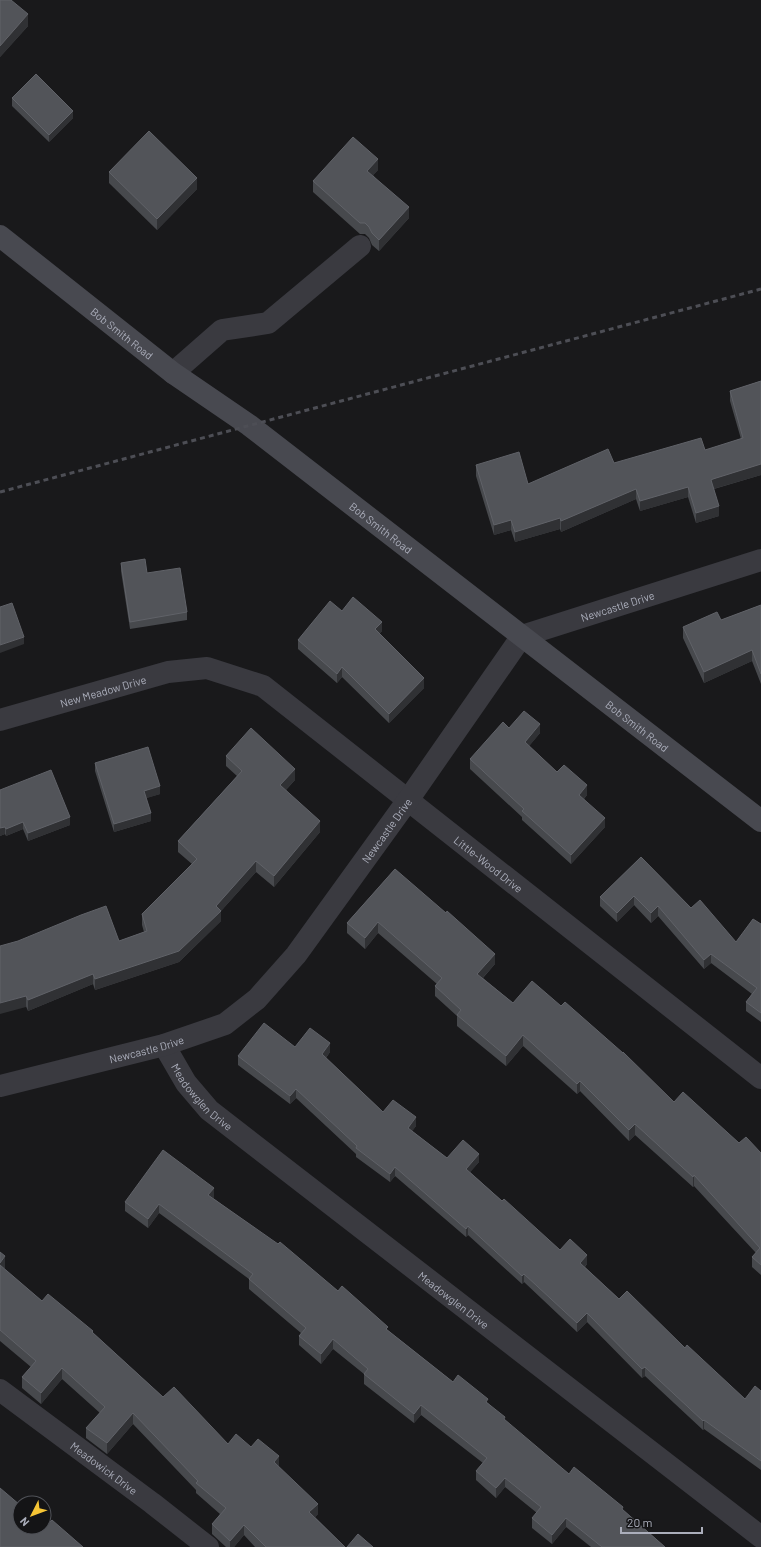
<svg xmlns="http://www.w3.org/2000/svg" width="761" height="1547" viewBox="0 0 761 1547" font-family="Barlow,sans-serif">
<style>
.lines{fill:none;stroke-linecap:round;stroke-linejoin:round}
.street{stroke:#3a3a40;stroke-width:22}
.secondary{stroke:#484950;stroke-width:22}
.rail{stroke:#4d4e55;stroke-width:3;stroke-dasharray:5 4;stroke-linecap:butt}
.wall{fill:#47494d}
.shaded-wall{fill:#303134}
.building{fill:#525459;stroke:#606268}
.labels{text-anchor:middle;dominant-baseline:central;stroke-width:3;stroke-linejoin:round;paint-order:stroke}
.street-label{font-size:11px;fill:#abaebb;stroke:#141416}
</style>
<rect width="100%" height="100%" fill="#19191b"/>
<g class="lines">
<g class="street">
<polyline points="173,373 222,330 268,323 360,246"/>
<path id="s1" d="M0 720 168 672 207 668 263 686 761 1078"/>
<path id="s2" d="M164 1045 186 1083 209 1110 761 1537"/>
<path id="s3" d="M0 1086 164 1045 225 1024 257 999 296 955 408 800 522 636 761 560"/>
<path id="s4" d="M0 1390 152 1503 208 1547"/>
</g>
<path class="secondary" id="s5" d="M0 236 173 373 249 425 761 821"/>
<polyline class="rail" points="0,492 761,289"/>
</g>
<g class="wall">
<polygon points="0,0 28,26 0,57"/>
<polygon points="12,98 73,118 49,142 12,106"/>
<polygon points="378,170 373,175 409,218 379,251 372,245 369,238 365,234 360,234 313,192 313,181"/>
<polygon points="109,172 197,189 157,230 109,183"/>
<polygon points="761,381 761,475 714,489 719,516 696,523 688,497 640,511 636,499 561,532 560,529 515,542 511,530 494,535 476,476 476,465 528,484 614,463 705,450 741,439 730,401 730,391"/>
<polygon points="121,563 147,573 187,612 187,620 130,629 121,571"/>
<polygon points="761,605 761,684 752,661 704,683 683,638 683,627 721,620"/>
<polygon points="342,611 382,631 379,634 424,688 389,723 342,677 337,683 298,649 298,640"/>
<polygon points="509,728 540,733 529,746 557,772 587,795 584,799 605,827 571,864 522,820 522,817 470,769 470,759"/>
<polygon points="226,756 295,780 286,790 320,832 274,887 256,872 221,911 221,921 179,962 95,990 93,984 28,1011 0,946 119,941 144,932 142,925 142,914 192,864 178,852 178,841 237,776 226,766"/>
<polygon points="95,763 160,794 146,798 151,821 114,832 95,771"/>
<polygon points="0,790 70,825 28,841 23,829 6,836 5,834 0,836"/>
<polygon points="641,857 691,908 736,942 761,924 761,1022 746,1011 746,1002 752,994 711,963 704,969 658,916 651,923 634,905 617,922 600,906 600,897"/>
<polygon points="395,869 495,964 483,978 513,1003 674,1102 739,1143 761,1153 761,1275 752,1267 752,1257 756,1253 694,1186 693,1187 635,1135 629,1141 580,1091 577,1094 523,1046 506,1066 457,1026 457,1016 435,996 435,986 437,984 378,933 365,949 347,933 347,923"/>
<polygon points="295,1047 330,1052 326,1058 383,1112 416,1126 412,1131 447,1158 479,1162 470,1172 502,1201 560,1250 587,1264 585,1267 619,1299 685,1348 745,1399 761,1391 761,1470 704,1429 703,1430 645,1376 642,1378 587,1322 577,1332 524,1282 522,1284 468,1235 466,1237 395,1176 390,1182 356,1157 356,1154 296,1098 290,1104 238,1065 238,1056"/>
<polygon points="214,1197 213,1198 338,1291 453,1382 488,1403 505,1421 569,1474 623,1510 665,1547 591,1547 566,1527 552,1544 532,1528 532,1518 537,1513 505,1487 496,1498 476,1480 476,1471 483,1463 421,1415 414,1423 364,1384 364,1374 333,1349 321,1364 299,1345 299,1336 301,1333 249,1289 249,1279 159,1213 148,1228 125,1211 125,1202"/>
<polygon points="0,1252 5,1267 4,1269 42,1301 93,1333 163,1397 228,1444 251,1447 279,1467 318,1514 315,1517 345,1547 255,1547 244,1535 234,1547 226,1547 212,1534 212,1524 220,1514 196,1493 196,1490 133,1424 107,1454 86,1438 86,1428 100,1413 62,1379 41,1404 22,1388 22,1377 31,1367 0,1341"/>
</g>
<g class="shaded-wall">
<polygon points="28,14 28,26 0,57 0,46"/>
<polygon points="73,111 73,118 49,142 49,135"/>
<polygon points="378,159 378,170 367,182 367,171"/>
<polygon points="197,178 197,189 157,230 157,219"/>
<polygon points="409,207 409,218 379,251 379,240"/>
<polygon points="761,464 761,475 713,489 711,480 713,479"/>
<polygon points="688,487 688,497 640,511 640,501"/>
<polygon points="636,489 636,499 561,532 561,521"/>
<polygon points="719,506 719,516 696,523 696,513"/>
<polygon points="560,518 560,529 515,542 515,532"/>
<polygon points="511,520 511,530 494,535 494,525"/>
<polygon points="382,622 382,631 375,639 375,629"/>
<polygon points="24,637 24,644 0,653 0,645"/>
<polygon points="752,650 752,661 704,683 704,672"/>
<polygon points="342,667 342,677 337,683 337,674"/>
<polygon points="424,678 424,688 389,723 389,714"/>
<polygon points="540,724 540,733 525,751 525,742"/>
<polygon points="295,769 295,780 280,796 280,785"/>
<polygon points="587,785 587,795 579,804 579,795"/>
<polygon points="160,786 160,794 144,799 144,791"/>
<polygon points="151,813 151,821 114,832 114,824"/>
<polygon points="70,817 70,825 28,841 28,833"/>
<polygon points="605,818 605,827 571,864 571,855"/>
<polygon points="320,821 320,832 274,887 274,876"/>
<polygon points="23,822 23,829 6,836 6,829"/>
<polygon points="5,827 5,834 0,836 0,828"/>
<polygon points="256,861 256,872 221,911 221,921 179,962 95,990 95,979 216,906"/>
<polygon points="634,896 634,905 617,922 617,913"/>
<polygon points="658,906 658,916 651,923 651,913"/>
<polygon points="378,922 378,933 365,949 365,938"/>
<polygon points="495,954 495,964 477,984 477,974"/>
<polygon points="711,954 711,963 704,969 704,960"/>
<polygon points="93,974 93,984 28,1011 28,1000"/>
<polygon points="26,996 26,1007 0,1014 0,1003"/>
<polygon points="523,1035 523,1046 506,1066 506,1056"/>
<polygon points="330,1043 330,1052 322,1063 322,1054"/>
<polygon points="580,1081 580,1091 577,1094 577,1084"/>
<polygon points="296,1089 296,1098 290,1104 290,1096"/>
<polygon points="416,1117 416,1126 408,1137 408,1128"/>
<polygon points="635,1124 635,1135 629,1141 629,1130"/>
<polygon points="479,1154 479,1162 466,1177 466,1169"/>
<polygon points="395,1167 395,1176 390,1182 390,1174"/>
<polygon points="694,1175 694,1186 693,1187 693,1177"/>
<polygon points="214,1188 214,1197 208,1204 208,1195"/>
<polygon points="159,1204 159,1213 148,1228 148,1219"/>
<polygon points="468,1226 468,1235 466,1237 466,1229"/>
<polygon points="587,1255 587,1264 580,1271 580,1263"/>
<polygon points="5,1256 5,1267 0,1273 0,1263"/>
<polygon points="524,1274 524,1282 522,1284 522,1276"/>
<polygon points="587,1313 587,1322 577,1332 577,1323"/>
<polygon points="333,1339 333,1349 321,1364 321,1354"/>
<polygon points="645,1367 645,1376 642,1378 642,1369"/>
<polygon points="62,1368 62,1379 41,1404 41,1393"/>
<polygon points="421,1405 421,1415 414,1423 414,1414"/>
<polygon points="133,1413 133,1424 107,1454 107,1443"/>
<polygon points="704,1420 704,1429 703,1430 703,1421"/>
<polygon points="279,1456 279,1466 274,1473 274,1462"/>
<polygon points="505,1478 505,1487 496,1498 496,1488"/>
<polygon points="318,1504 318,1514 309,1523 309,1512"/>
<polygon points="566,1518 566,1527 552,1544 552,1535"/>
<polygon points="244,1525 244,1535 234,1547 230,1547 230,1541"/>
</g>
<g class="building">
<polygon points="0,0 11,0 28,14 0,46"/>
<polygon points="36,74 73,111 49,135 12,98"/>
<polygon points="149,131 197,178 157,219 109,172"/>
<polygon points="353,137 378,159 367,171 409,207 379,240 372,233 369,227 365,223 360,223 313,181"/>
<polygon points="761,381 761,464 713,479 711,480 719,506 696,513 688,487 640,501 636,489 561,521 560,518 515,532 511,520 494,525 476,465 519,452 528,484 608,449 614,463 701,438 705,450 743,438 730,391"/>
<polygon points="145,559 147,573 180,568 187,612 130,622 121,563"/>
<polygon points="353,597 382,622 375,629 424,678 389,714 342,667 337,674 298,640 330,601 342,611"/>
<polygon points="12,603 24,637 0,645 0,607"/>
<polygon points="761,605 761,674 752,650 704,672 683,627 717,612 721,620"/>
<polygon points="524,711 540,724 525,742 557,772 564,765 587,785 579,795 605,818 571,855 522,811 524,809 470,759 503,722 509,728"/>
<polygon points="251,728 295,769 280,785 320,821 274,876 256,861 216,906 221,911 179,951 95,979 93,974 28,1000 26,996 0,1003 0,946 18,941 81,915 106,906 119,941 147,931 142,914 197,859 178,841 242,771 226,756"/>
<polygon points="148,747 160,786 144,791 151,813 114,824 95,763"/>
<polygon points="51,770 70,817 28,833 23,822 6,829 5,827 0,828 0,790"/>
<polygon points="641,857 691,908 700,900 736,942 753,919 761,924 761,1013 746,1002 757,988 711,954 704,960 658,906 651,913 634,896 617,913 600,897"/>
<polygon points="395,869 446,913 447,911 495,954 477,974 513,1003 532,981 561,1006 565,1002 623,1053 623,1052 674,1102 683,1092 739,1143 746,1137 761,1153 761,1265 752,1257 760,1248 694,1175 693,1177 635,1124 629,1130 580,1081 577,1084 523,1035 506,1056 457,1015 461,1010 435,986 442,978 378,922 365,938 347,923"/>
<polygon points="264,1023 295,1047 310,1028 330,1043 322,1054 383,1112 393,1100 416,1117 408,1128 447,1158 463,1140 479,1154 466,1169 502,1201 504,1199 560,1250 570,1239 587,1255 580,1263 619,1299 627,1291 685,1348 687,1345 745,1399 755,1386 761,1391 761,1461 704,1420 703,1421 645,1367 642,1369 587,1313 577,1323 524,1274 522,1276 468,1226 466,1229 395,1167 390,1174 356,1148 357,1146 296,1089 290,1096 238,1056"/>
<polygon points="163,1150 214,1188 208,1195 278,1244 280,1242 338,1291 342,1286 388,1327 386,1329 453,1382 458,1375 488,1399 486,1402 505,1417 504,1419 569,1474 574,1467 623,1507 622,1509 665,1547 602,1547 566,1518 552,1535 532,1518 541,1507 505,1478 496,1488 476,1471 487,1458 421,1405 414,1414 364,1374 368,1369 333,1339 321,1354 299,1336 306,1328 249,1279 253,1274 159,1204 148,1219 125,1202"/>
<polygon points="0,1252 5,1256 0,1263"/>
<polygon points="0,1265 42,1301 48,1294 93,1331 92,1332 163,1397 174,1387 228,1444 236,1434 251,1447 258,1439 279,1456 274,1462 318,1504 309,1512 345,1547 266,1547 244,1525 230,1541 212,1524 226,1508 196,1483 198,1481 133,1413 107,1443 86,1428 105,1407 62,1368 41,1393 22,1377 36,1361 0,1330"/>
<polygon points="0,1488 20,1505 20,1527 44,1527 44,1524 46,1526 52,1520 83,1547 0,1547"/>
<polygon points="358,1534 373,1547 347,1547"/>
</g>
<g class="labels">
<g class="street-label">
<text stroke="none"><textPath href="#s5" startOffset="156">Bob Smith Road</textPath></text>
<text stroke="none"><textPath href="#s5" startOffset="480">Bob Smith Road</textPath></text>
<text stroke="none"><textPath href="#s3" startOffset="824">Newcastle Drive</textPath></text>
<text stroke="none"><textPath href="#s1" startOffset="107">New Meadow Drive</textPath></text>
<text stroke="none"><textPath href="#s5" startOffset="804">Bob Smith Road</textPath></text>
<text stroke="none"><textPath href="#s3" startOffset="487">Newcastle Drive</textPath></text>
<text stroke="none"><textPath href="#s1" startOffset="560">Little-Wood Drive</textPath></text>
<text stroke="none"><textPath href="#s3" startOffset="151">Newcastle Drive</textPath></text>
<text stroke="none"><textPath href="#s2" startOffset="65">Meadowglen Drive</textPath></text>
<text stroke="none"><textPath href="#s2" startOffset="389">Meadowglen Drive</textPath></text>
<text stroke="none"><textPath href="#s4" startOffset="130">Meadowick Drive</textPath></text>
</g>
</g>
<g transform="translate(32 1515) rotate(228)"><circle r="19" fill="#141416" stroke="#505258"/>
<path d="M0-3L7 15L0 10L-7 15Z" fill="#f6c535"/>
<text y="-6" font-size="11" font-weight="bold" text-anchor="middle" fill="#abaebb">N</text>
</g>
<path d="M621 1527v6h81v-6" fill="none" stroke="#abaebb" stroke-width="2"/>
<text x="627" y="1527" font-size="12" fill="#abaebb" stroke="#141416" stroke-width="3" paint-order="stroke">20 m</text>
</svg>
